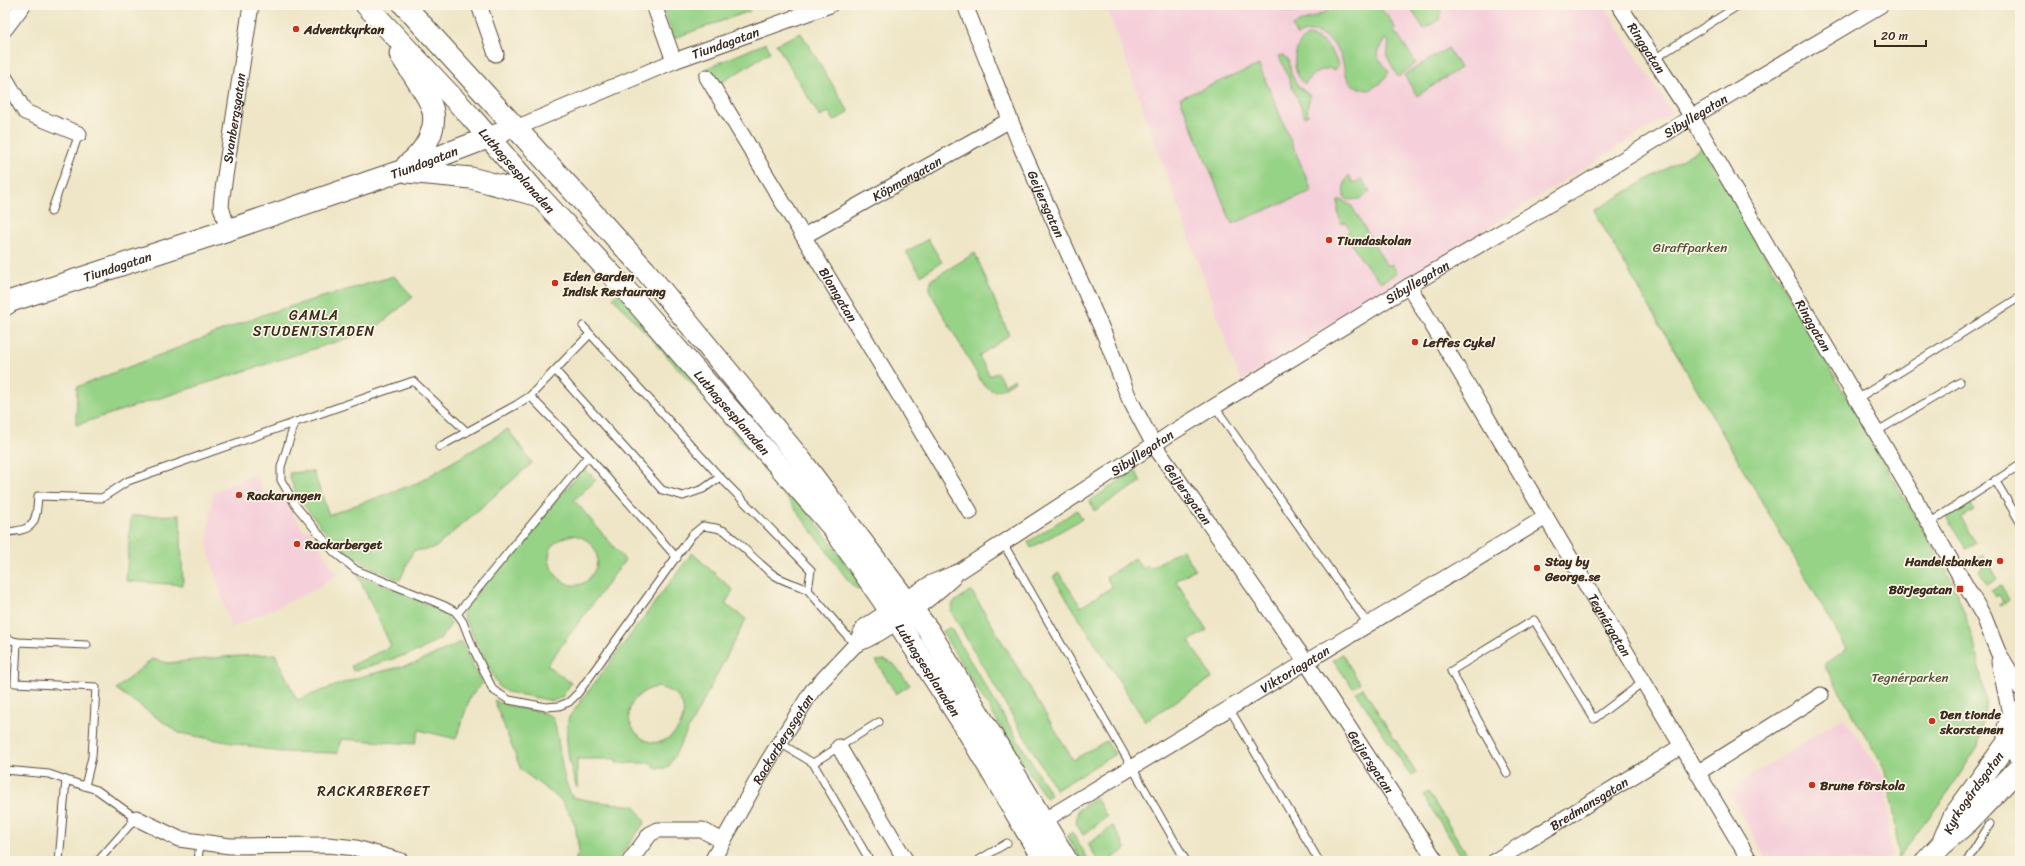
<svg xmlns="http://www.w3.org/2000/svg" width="2025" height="866" viewBox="0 0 2025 866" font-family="Sriracha,sans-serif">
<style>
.built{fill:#f5cfda}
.green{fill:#97d387;stroke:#697e52;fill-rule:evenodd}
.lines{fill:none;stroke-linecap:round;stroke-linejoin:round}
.lane-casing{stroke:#564637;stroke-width:9}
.street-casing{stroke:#564637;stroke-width:17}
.secondary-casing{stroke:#564637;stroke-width:23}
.lane{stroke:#fff;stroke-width:7}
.street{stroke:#fff;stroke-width:15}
.secondary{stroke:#fff;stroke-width:21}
.poi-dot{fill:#c8321e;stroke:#fcf5e5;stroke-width:1.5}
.labels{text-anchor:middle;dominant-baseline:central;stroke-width:3.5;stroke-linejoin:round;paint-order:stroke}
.poi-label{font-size:13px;font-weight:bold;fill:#3b2a1e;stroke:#fcf5e5;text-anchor:start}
.street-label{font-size:13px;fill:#3b2a1e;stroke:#fcf5e5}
.park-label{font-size:13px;fill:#525438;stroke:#fcf5e5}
.neighbourhood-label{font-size:14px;letter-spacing:1px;fill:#3b2a1e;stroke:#fcf5e5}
</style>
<rect width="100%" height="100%" fill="#fcf5e5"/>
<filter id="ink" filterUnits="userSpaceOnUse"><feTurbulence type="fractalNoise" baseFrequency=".025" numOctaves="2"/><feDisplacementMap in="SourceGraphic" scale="8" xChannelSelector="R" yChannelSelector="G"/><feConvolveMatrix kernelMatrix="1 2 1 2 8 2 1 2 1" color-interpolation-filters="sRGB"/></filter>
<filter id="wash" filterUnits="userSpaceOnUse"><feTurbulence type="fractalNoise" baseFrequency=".012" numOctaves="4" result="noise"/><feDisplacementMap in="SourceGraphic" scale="16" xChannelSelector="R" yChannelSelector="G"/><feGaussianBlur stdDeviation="0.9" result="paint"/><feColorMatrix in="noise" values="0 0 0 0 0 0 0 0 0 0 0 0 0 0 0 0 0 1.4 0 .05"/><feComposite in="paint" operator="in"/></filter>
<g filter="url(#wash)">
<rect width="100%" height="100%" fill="#efe6c7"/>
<g class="built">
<polygon points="1106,5 1604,5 1672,113 1241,382"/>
<polygon points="256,474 266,498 281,495 304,532 309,529 337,575 312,591 231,628 207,544 213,492"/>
<polygon points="1843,717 1885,778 1891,855 1883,861 1768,861 1728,791"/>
</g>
<g class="green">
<polygon points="662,5 748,5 750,11 674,38"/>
<polygon points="1279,5 1308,5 1290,12 1283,10"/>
<path d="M1342 5C1370 5 1380 0 1395 28L1394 33 1398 35 1416 63 1398 77 1387 56 1389 42 1385 39 1379 49 1378 57 1389 72 1381 83 1369 90C1361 89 1352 87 1348 79 1344 73 1344 63 1341 56 1334 39 1314 24 1297 36L1292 26Z"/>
<polygon points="1412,5 1443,5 1439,20 1424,29 1413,12"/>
<polygon points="801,33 849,112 834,121 829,112 820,117 776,44"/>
<path d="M1308 36C1325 39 1334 51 1338 66L1335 70 1329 68C1319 71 1310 74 1305 84 1290 74 1292 43 1308 36Z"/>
<polygon points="766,43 770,52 716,86 707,68"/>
<polygon points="1448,48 1460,68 1417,96 1404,75"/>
<polygon points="1282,55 1289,60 1291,74 1298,86 1310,96 1307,110 1308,115 1305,117 1279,56"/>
<polygon points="1259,65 1312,191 1232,224 1180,98"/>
<polygon points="1703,147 1953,583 1973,637 1986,702 1978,746 1949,791 1898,858 1895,820 1886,771 1824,665 1847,649 1594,211"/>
<path d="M1349 175 1353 183 1362 179 1370 192 1359 199 1348 200 1344 197C1343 188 1344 182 1349 175Z"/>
<path d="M1338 200H1341L1351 205 1387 266 1392 264 1397 273 1381 282C1367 267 1355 253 1346 233L1350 231 1346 222 1341 224 1338 212Z"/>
<polygon points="928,239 942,262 921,275 906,252"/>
<path d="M975 253 1009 335 979 356 990 376 997 372 1005 385 1014 379 1015 381C1002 389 993 398 981 381L929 290 932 279Z"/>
<polygon points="394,276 413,297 373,330 76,425 77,387 268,313"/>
<path d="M619 292 809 513 864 588 861 590 857 589 849 582C778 481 698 387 613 298Z"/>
<path d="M508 429 532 463 435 548 413 551 400 580C358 562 340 552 312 515 299 499 294 493 289 473L313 471 329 515 419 482Z"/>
<path d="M584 468 596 480 574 500 625 560 547 665 571 683 562 697 553 701 507 692 499 687 463 616 464 609ZM573 535C592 538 604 555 593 573 570 612 519 545 573 535Z"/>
<polygon points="1135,470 1141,482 1094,511 1090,501"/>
<polygon points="1970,503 1974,510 1960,518 1976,543 1966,549 1947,517"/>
<polygon points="1077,510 1082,519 1031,548 1028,542"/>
<polygon points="180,515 183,585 126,581 131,516"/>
<polygon points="1182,549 1195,569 1176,581 1207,630 1189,641 1212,678 1145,721 1053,577 1059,573 1081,607 1112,587 1106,577 1135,558 1142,569 1147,565 1149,569"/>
<path d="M692 553 733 590 725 604 746 619 668 768H654V763H616V759H577V788C570 769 563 736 569 717ZM657 687C715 698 664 771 634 730 620 711 637 690 657 687Z"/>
<polygon points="1983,555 1997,579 1987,585 1979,571 1984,569 1979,561 1974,563 1973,561"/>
<polygon points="358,576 399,590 446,614 451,624 441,638 419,651 353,671 351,666 391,646"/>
<polygon points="2001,585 2009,600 2000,606 1999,604 2003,601 1999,595 1995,597 1991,591"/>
<polygon points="971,590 1073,760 1106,741 1115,754 1056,790 951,612 953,603"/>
<polygon points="950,627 1051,795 1046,798 1033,779 942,632"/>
<polygon points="461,642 482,684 470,697 456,739 419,730 415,744 341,739 338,753 280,752 179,733 116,689 152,659 168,663 223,657 275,654 297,700 359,677 416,663"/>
<polygon points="1342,654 1360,683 1353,688 1333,660"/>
<polygon points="885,660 894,664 910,685 896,694 876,661"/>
<polygon points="1363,688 1416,773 1411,776 1356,692"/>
<path d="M494 700C515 711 533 706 553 717 561 743 559 773 572 797L592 801 635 806 645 822 619 858 614 861H575L579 851 575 824 561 800 521 770Z"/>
<polygon points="1428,792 1469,857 1460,854 1423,795"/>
<polygon points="1096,798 1107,817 1083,835 1076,823 1078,810"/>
<polygon points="1113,826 1126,849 1108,861 1098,861 1088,844"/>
<polygon points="1072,832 1089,861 1082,861 1067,836"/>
<polygon points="246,857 301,861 245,861"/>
</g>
</g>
<g filter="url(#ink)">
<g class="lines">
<g class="lane-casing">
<g id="lane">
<polyline points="1654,59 1739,5"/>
<polyline points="51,212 79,134"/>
<polyline points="583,326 720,477 811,570 808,590 855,645"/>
<polyline points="555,370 662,490 683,496 703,489 720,477"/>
<polyline points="530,396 588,456 677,558"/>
<polyline points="1857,399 2020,297"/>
<polyline points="1215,407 1368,624"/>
<path d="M295 422 281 467V480L296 506 334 552 356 570 445 606 456 612 463 622 473 648 493 690 509 700 546 707 559 706 569 702 578 693 692 535 703 526 716 528 725 531C742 545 756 562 774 575 784 582 797 584 808 590"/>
<polyline points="1876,432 1960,382"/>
<polyline points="439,447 516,405 530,396 590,334"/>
<polyline points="1995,480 2020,522"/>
<polyline points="1929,523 2020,465"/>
<path d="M5 532C35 531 36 523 38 496L102 498 128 481 413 381 467 432"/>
<polyline points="1003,543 1186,861"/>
<polyline points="457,614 588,456"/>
<polyline points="5,638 17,642"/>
<polyline points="1229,708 1319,861"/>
<polyline points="780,743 813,763 870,861"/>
<polyline points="813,763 879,722"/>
<polyline points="5,770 49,774 66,780"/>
<polyline points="1507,773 1451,671 1534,620 1594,719 1643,682"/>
<polyline points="85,786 92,757 96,687 15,683 17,642 87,645"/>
<polyline points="59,861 66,780 97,790 136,818 98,861"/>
<polyline points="198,861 200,842"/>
<polyline points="977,861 1007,843"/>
<polyline points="1967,861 1990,824"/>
</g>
</g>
<g class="street-casing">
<g id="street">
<polyline points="479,5 496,54"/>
<polyline points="654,5 674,61"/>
<path id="s1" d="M965 5 1021 147 1105 336 1129 398 1154 445 1306 662 1436 861"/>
<path id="s2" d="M1619 5 1692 117 1984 617 1998 652 2020 688"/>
<polyline points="5,29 23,5"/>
<path id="s3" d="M707 77 970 512"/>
<polyline points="5,78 25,112 79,134"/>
<path id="s4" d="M516 128 674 61 830 5"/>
<path id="s5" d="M228 230 221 207 222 196 251 5"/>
<path id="s6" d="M804 236 1010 120"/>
<path id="s7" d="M1409 286 1750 861"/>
<path d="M855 645C888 632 928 601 954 577"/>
<polyline points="1999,661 2011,719"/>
<polyline points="839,747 906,861"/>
<polyline points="1697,773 1821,695"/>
<polyline points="136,818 179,839 230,846 328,845 356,848 401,861"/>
<path id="s8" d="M1043 821 1546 517"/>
<polyline points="630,861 650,834 658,830 702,830 723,841"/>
<path id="s9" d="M712 861 768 761 812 691 855 645 864 627 931 583 960 571 1170 434 1409 286 1582 185 1692 117 1881 5"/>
<path id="s10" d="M1495 861 1682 746"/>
</g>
</g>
<g class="secondary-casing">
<g id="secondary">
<path id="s11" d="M366 5 471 117 539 196 625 289 833 528 897 621 964 725 1044 861"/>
<polyline points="404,5 644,269 801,460 929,631 1067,861"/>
<path d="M400 54C408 68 430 97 433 111 437 132 423 153 407 165"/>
<polyline points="407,172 471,178 539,196"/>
<path id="s12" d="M5 305 11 301 228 230 398 172 501 133"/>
<path d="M2017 753C2004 741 2004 721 2020 712"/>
<path id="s13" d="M1944 839 1954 816 2008 742"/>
<polyline points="1926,861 1941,845 1968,822 2020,767"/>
</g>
</g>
<use href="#lane" class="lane"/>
<use href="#street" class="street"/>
<use href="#secondary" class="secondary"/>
</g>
</g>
<g class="poi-dot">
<circle cx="296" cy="29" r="4"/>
<circle cx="1329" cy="240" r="4"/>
<circle cx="555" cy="283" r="4"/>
<circle cx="1415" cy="342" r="4"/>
<circle cx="239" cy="495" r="4"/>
<circle cx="297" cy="544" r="4"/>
<circle cx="2000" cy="561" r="4"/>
<circle cx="1537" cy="568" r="4"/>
<rect x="1956" y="585" width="8" height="8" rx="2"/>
<circle cx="1932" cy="721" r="4"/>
<circle cx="1812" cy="785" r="4"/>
</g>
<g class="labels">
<g class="poi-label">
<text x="304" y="29">Adventkyrkan</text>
<text x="1337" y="240">Tiundaskolan</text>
<text x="563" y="276">Eden Garden<tspan x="563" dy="15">Indisk Restaurang</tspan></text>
<text x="1423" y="342">Leffes Cykel</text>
<text x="247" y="495">Rackarungen</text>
<text x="305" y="544">Rackarberget</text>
<text x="1545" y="561">Stay by<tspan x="1545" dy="15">George.se</tspan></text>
<text x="1992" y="561" text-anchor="end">Handelsbanken</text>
<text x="1952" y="589" text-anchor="end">Börjegatan</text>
<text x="1940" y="714">Den tionde<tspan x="1940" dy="15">skorstenen</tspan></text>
<text x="1820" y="785">Brune förskola</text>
</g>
<g class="street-label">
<text stroke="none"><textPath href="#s4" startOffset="226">Tiundagatan</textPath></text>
<text stroke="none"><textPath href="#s2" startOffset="51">Ringgatan</textPath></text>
<text stroke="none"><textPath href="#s9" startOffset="1257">Sibyllegatan</textPath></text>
<text stroke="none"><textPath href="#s5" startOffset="114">Svanbergsgatan</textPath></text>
<text stroke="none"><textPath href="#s12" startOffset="443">Tiundagatan</textPath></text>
<text stroke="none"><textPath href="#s11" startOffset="224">Luthagsesplanaden</textPath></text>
<text stroke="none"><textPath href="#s6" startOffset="118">Köpmangatan</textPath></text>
<text stroke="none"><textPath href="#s1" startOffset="215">Geijersgatan</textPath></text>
<text stroke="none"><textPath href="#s12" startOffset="119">Tiundagatan</textPath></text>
<text stroke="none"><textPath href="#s9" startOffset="933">Sibyllegatan</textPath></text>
<text stroke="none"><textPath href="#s3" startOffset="254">Blomgatan</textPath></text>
<text stroke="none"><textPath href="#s2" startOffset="375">Ringgatan</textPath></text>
<text stroke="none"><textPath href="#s11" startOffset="548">Luthagsesplanaden</textPath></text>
<text stroke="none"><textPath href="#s9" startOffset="609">Sibyllegatan</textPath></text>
<text stroke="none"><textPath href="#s1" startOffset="539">Geijersgatan</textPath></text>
<text stroke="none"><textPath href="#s7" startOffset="394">Tegnérgatan</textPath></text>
<text stroke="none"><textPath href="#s11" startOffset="872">Luthagsesplanaden</textPath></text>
<text stroke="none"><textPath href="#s8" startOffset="294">Viktoriagatan</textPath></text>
<text stroke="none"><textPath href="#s9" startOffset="141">Rackarbergsgatan</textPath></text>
<text stroke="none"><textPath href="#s1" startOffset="863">Geijersgatan</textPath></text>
<text stroke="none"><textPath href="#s13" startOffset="55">Kyrkogårdsgatan</textPath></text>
<text stroke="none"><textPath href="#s10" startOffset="110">Bredmansgatan</textPath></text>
</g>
<g class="park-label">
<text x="1690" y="247">Giraffparken</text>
<text x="1910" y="677">Tegnérparken</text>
</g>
<g class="neighbourhood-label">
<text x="314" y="315">GAMLA<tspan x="314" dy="16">STUDENTSTADEN</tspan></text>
<text x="374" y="791">RACKARBERGET</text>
</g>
</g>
<rect width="2025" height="866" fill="none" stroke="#fcf5e5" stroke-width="20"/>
<path d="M1875 40v6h51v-6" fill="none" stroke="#3b2a1e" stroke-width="2"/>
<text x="1881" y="40" font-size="12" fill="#3b2a1e" stroke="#fcf5e5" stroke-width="3" paint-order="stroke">20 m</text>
</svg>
